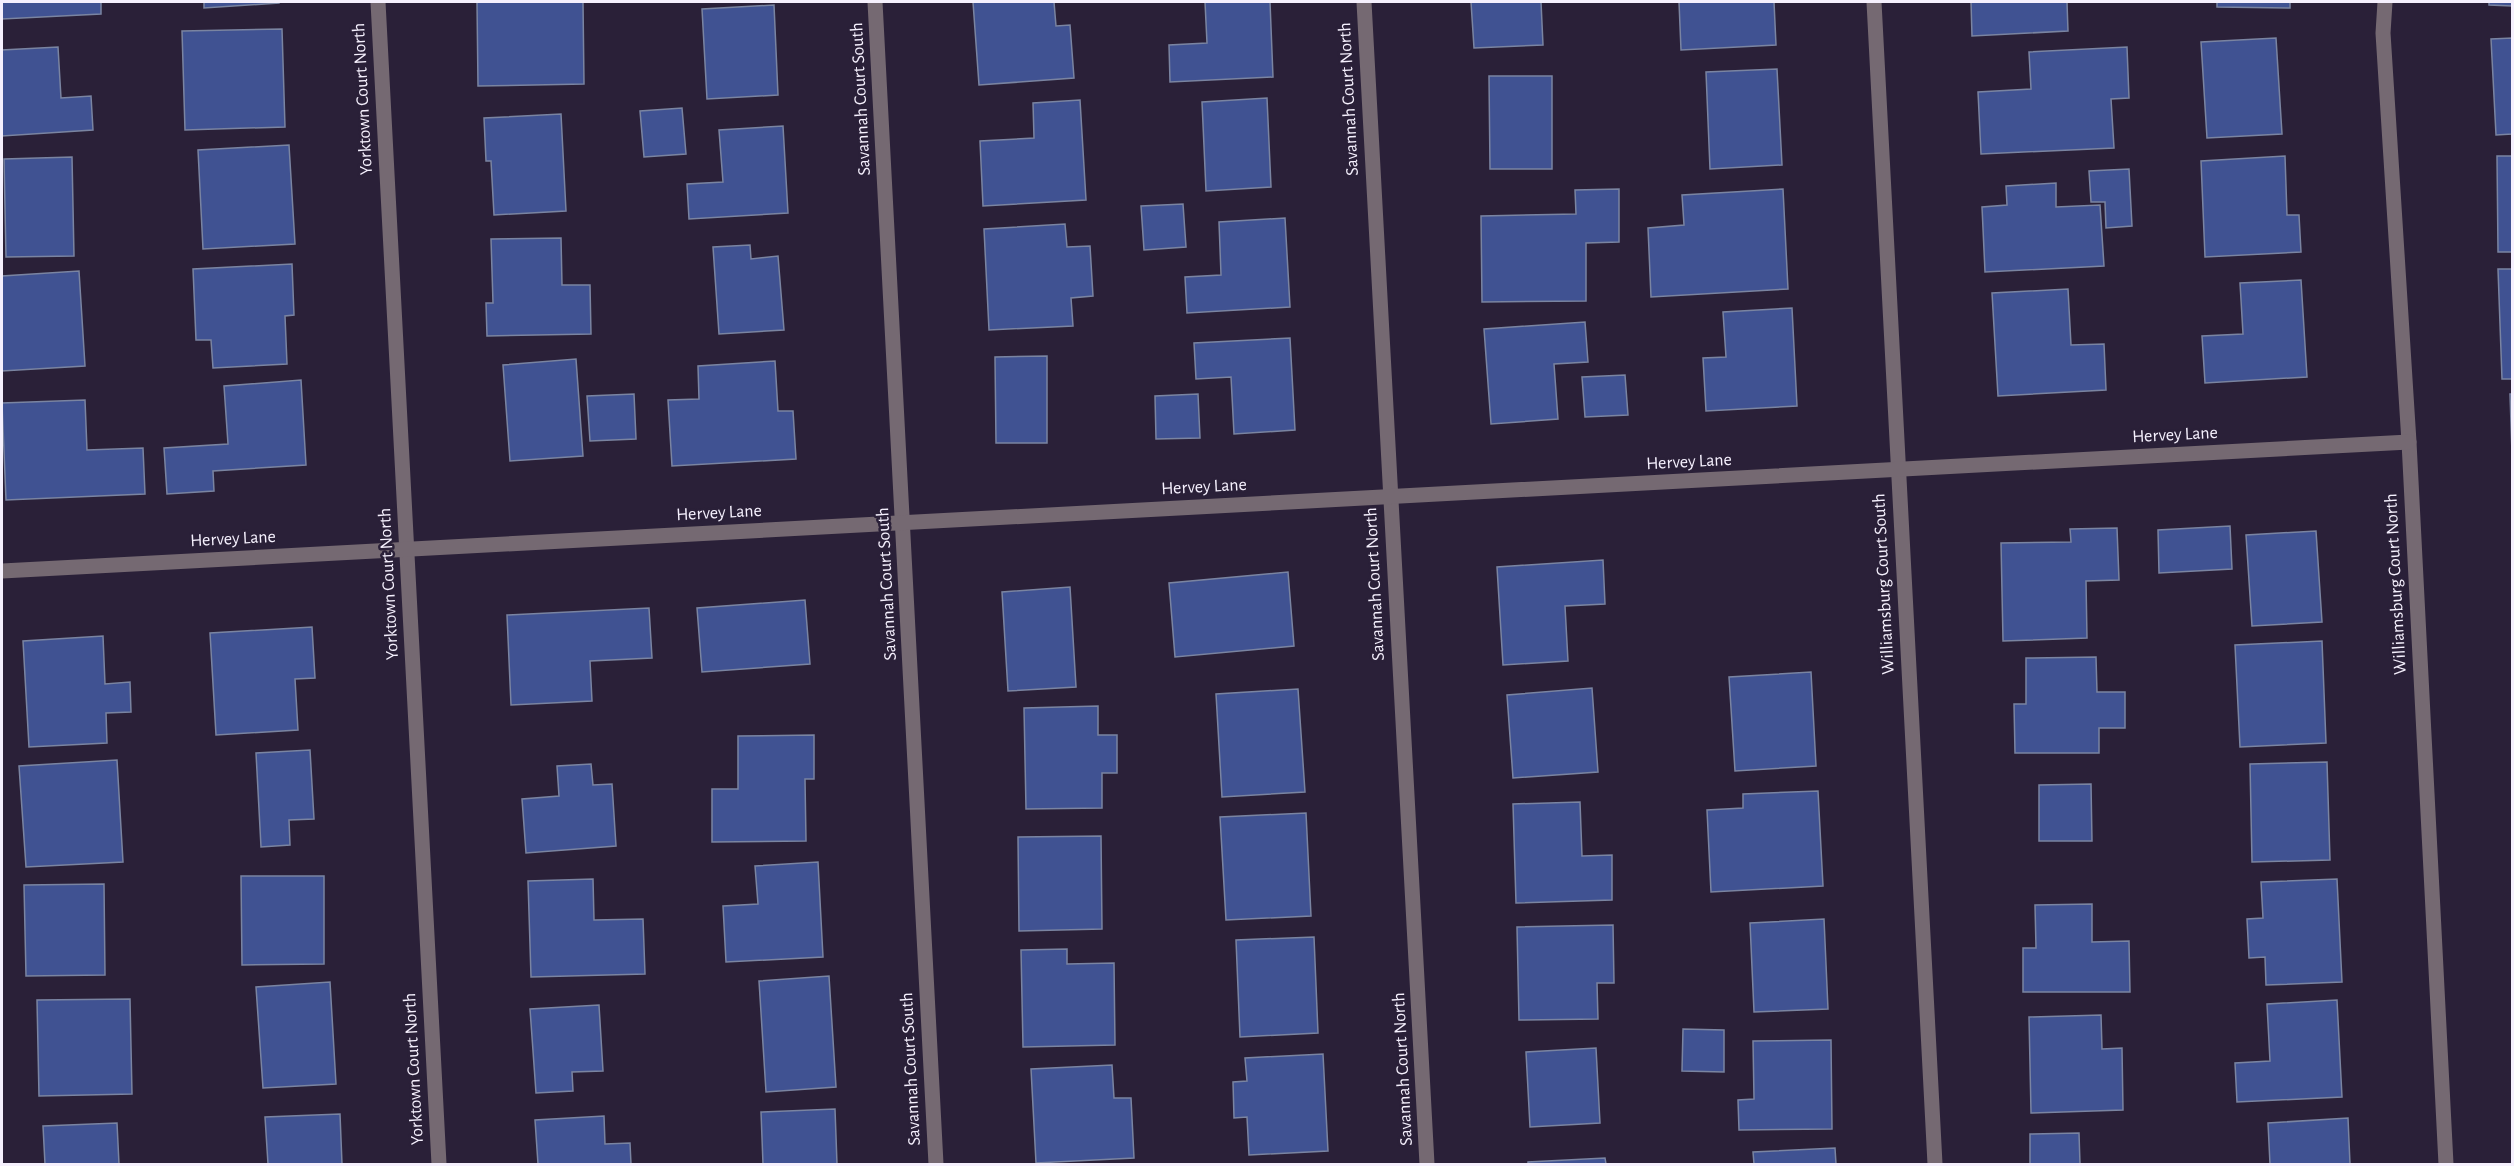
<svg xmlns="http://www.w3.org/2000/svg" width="2514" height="1166" viewBox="0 0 2514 1166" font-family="'Alegreya Sans',sans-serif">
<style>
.building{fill:#405292;stroke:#7a84a1;stroke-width:1.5}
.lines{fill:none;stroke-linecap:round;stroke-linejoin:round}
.street{stroke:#756972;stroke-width:15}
.labels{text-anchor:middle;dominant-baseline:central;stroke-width:5;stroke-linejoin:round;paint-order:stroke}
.street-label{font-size:18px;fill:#f5f0fd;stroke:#2a2038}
</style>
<rect width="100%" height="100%" fill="#2a2038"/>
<g class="building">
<polygon points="2,2 101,2 101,14 2,19"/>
<polygon points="204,2 279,2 279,3 204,8"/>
<polygon points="477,2 583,2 584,84 478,86"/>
<polygon points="973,2 1054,2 1056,26 1070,25 1074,78 979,85"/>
<polygon points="1205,2 1270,2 1273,77 1170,82 1169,45 1207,43"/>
<polygon points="1471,2 1541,2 1543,45 1474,48"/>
<polygon points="1679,2 1774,2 1776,45 1681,50"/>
<polygon points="1971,2 2067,2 2068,31 1972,36"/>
<polygon points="2217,2 2290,2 2290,8 2217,7"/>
<polygon points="2489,2 2512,2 2512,6 2489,5"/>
<polygon points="774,5 778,95 707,99 702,9"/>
<polygon points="282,29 285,127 185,130 182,31"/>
<polygon points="2276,38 2282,134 2207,138 2201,42"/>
<polygon points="2512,38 2512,134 2496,135 2491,39"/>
<polygon points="58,47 61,98 91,96 93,130 2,136 2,50"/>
<polygon points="2127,47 2129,98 2111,99 2114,148 1981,154 1978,92 2031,89 2029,52"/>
<polygon points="1777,69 1782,165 1710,169 1706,72"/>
<polygon points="1489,76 1552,76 1552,169 1490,169"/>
<polygon points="1267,98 1271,187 1206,191 1202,102"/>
<polygon points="1080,100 1086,200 983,206 980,141 1034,138 1033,103"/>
<polygon points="682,108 686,154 644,157 640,111"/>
<polygon points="561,114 566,211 494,215 491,161 486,161 484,118"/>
<polygon points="783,126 788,213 689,219 687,184 723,182 719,130"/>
<polygon points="289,145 295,244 203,249 198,150"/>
<polygon points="2285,156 2287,215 2299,215 2301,252 2205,257 2201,161"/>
<polygon points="2497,156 2512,156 2512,252 2498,252"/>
<polygon points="72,157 74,256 6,257 4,159"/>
<polygon points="2129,169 2132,226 2106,228 2105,202 2091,202 2089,171"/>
<polygon points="2056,183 2056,207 2100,205 2104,266 1985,272 1982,207 2007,205 2006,186"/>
<polygon points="1619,189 1619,242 1586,243 1586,301 1482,302 1481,216 1576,214 1575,190"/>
<polygon points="1783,189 1788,289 1651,297 1648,228 1684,225 1682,195"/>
<polygon points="1183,204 1186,247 1144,250 1141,206"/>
<polygon points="1285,218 1290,307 1187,313 1185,277 1221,275 1219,222"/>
<polygon points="1065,224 1067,247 1090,246 1093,296 1071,298 1073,326 989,330 984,229"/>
<polygon points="561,238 562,285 590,285 591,334 487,336 486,303 493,303 491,239"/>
<polygon points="750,245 751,259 778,256 784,330 719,334 713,247"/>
<polygon points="292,264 294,315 285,316 287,364 213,368 211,340 196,340 193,269"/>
<polygon points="2498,269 2512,269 2512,379 2502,379"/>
<polygon points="79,271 85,366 2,371 2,276"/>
<polygon points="2301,280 2307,377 2205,383 2202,336 2243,334 2240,283"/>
<polygon points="2068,289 2071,345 2104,344 2106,390 1998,396 1992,293"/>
<polygon points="1792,308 1797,406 1706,411 1703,358 1726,357 1723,312"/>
<polygon points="1585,322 1588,362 1554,364 1558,419 1491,424 1484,329"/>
<polygon points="1290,338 1295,430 1234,434 1231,377 1196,379 1194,343"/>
<polygon points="1047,356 1047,443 996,443 995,357"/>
<polygon points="576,359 583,456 510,461 503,365"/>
<polygon points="775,361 778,411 793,411 796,459 672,466 668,400 699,399 698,366"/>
<polygon points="1625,375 1628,415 1585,417 1582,377"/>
<polygon points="301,380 306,465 213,471 214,491 167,494 164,448 228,444 224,386"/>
<polygon points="634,394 636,439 590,441 587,396"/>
<polygon points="1198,394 1200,438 1156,439 1155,396"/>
<polygon points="2510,394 2512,394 2512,453"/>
<polygon points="85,400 87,450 143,448 145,494 6,500 2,403"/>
<polygon points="2230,526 2232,569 2159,573 2158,530"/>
<polygon points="2117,528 2119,580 2086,581 2087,638 2003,641 2001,543 2071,542 2070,529"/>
<polygon points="2316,531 2322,622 2252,626 2246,535"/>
<polygon points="1603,560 1605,604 1565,606 1568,661 1503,665 1497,567"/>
<polygon points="1288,572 1294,646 1175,657 1169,583"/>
<polygon points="1070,587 1076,687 1008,691 1002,592"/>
<polygon points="805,600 810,664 702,672 697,608"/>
<polygon points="649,608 652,658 590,661 592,701 511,705 507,615"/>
<polygon points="312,627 315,678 295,679 298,730 216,735 210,633"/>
<polygon points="103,636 105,684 130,682 131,712 106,713 107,743 29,747 23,641"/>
<polygon points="2322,641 2326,743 2240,747 2235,645"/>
<polygon points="2096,657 2097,692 2125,692 2125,728 2099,728 2099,753 2015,753 2014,704 2026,704 2026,658"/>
<polygon points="1811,672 1816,766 1735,771 1729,677"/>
<polygon points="1592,688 1598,772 1513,778 1507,695"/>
<polygon points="1298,689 1305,792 1222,797 1216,694"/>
<polygon points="1098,706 1098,735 1117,735 1117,773 1102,773 1102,808 1026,809 1024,708"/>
<polygon points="814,735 814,779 805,779 806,841 712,842 712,789 738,789 738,736"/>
<polygon points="310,750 314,819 289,820 290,845 261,847 256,753"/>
<polygon points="117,760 123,862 26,867 19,766"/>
<polygon points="2327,762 2330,860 2252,862 2250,764"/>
<polygon points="591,764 593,785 612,784 616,846 526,853 522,799 559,796 557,766"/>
<polygon points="2091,784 2092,841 2039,841 2039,785"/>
<polygon points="1818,791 1823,886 1711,892 1707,810 1743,808 1743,794"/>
<polygon points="1580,802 1582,856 1612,855 1612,900 1516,903 1513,804"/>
<polygon points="1306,813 1311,916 1226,920 1220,817"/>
<polygon points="1101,836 1102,929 1019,931 1018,837"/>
<polygon points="818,862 823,957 726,962 723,906 758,904 755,866"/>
<polygon points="241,876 324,876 324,964 242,965"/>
<polygon points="593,879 594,920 643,919 645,974 531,977 528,881"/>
<polygon points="2337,879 2342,982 2266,985 2265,957 2249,958 2247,919 2263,918 2261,882"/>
<polygon points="104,884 105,975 26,976 24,885"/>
<polygon points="2092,904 2092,942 2129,941 2130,992 2023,992 2023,948 2036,948 2035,905"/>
<polygon points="1824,919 1828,1009 1754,1012 1750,923"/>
<polygon points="1613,925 1614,983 1597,983 1598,1019 1519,1020 1517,927"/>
<polygon points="1314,937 1318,1033 1240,1037 1236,940"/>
<polygon points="1067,949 1067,964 1114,963 1115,1045 1023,1047 1021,950"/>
<polygon points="829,976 836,1087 766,1092 759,981"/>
<polygon points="330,982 336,1084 263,1088 256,987"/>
<polygon points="130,999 132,1094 39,1096 37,1000"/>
<polygon points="2337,1000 2342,1097 2237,1102 2235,1063 2270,1061 2267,1004"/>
<polygon points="599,1005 603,1071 572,1072 573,1091 536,1093 530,1009"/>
<polygon points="2101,1015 2102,1049 2122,1048 2123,1110 2031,1113 2029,1017"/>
<polygon points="1683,1029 1724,1030 1724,1072 1682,1071"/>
<polygon points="1831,1040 1832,1129 1739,1130 1738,1100 1754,1099 1753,1041"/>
<polygon points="1596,1048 1600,1123 1530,1127 1526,1052"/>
<polygon points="1323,1054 1328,1151 1249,1155 1247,1117 1234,1118 1233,1082 1247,1081 1245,1058"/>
<polygon points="1112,1065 1114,1098 1131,1098 1134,1158 1036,1163 1031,1069"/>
<polygon points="835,1109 837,1164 763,1164 761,1112"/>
<polygon points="340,1114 342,1164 268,1164 265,1117"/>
<polygon points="604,1116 605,1144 630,1143 631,1164 538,1164 535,1120"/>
<polygon points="2348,1118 2350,1164 2270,1164 2268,1123"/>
<polygon points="117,1123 119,1164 45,1164 43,1126"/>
<polygon points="2079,1133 2080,1164 2030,1164 2030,1134"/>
<polygon points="1835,1148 1836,1164 1754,1164 1753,1152"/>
<polygon points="1605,1158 1606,1164 1528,1164 1528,1162"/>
</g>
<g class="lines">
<g class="street">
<polyline points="378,2 439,1164"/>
<polyline points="875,2 936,1164"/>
<polyline points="1364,2 1427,1164"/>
<polyline points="1874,2 1935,1164"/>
<polyline points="2385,2 2383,33 2409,442 2446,1164"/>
<polyline points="2,571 2409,442"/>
</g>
</g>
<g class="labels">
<g class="street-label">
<text transform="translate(363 99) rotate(-93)">Yorktown Court North</text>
<text transform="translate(861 99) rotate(-93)">Savannah Court South</text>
<text transform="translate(1349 99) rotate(-93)">Savannah Court North</text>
<text transform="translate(2175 435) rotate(-3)">Hervey Lane</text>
<text transform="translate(1689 462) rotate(-3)">Hervey Lane</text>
<text transform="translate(1204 487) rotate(-3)">Hervey Lane</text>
<text transform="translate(719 513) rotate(-3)">Hervey Lane</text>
<text transform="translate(233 539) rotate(-3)">Hervey Lane</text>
<text transform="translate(389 584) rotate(-93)">Yorktown Court North</text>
<text transform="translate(887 584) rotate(-93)">Savannah Court South</text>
<text transform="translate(1375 584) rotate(-93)">Savannah Court North</text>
<text transform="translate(1884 584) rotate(-93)">Williamsburg Court South</text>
<text transform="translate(2396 584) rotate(-93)">Williamsburg Court North</text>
<text transform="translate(414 1069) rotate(-93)">Yorktown Court North</text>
<text transform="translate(911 1069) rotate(-93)">Savannah Court South</text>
<text transform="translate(1403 1069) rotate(-93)">Savannah Court North</text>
</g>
</g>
<rect width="2514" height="1166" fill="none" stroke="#f5f0fd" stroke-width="6"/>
</svg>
